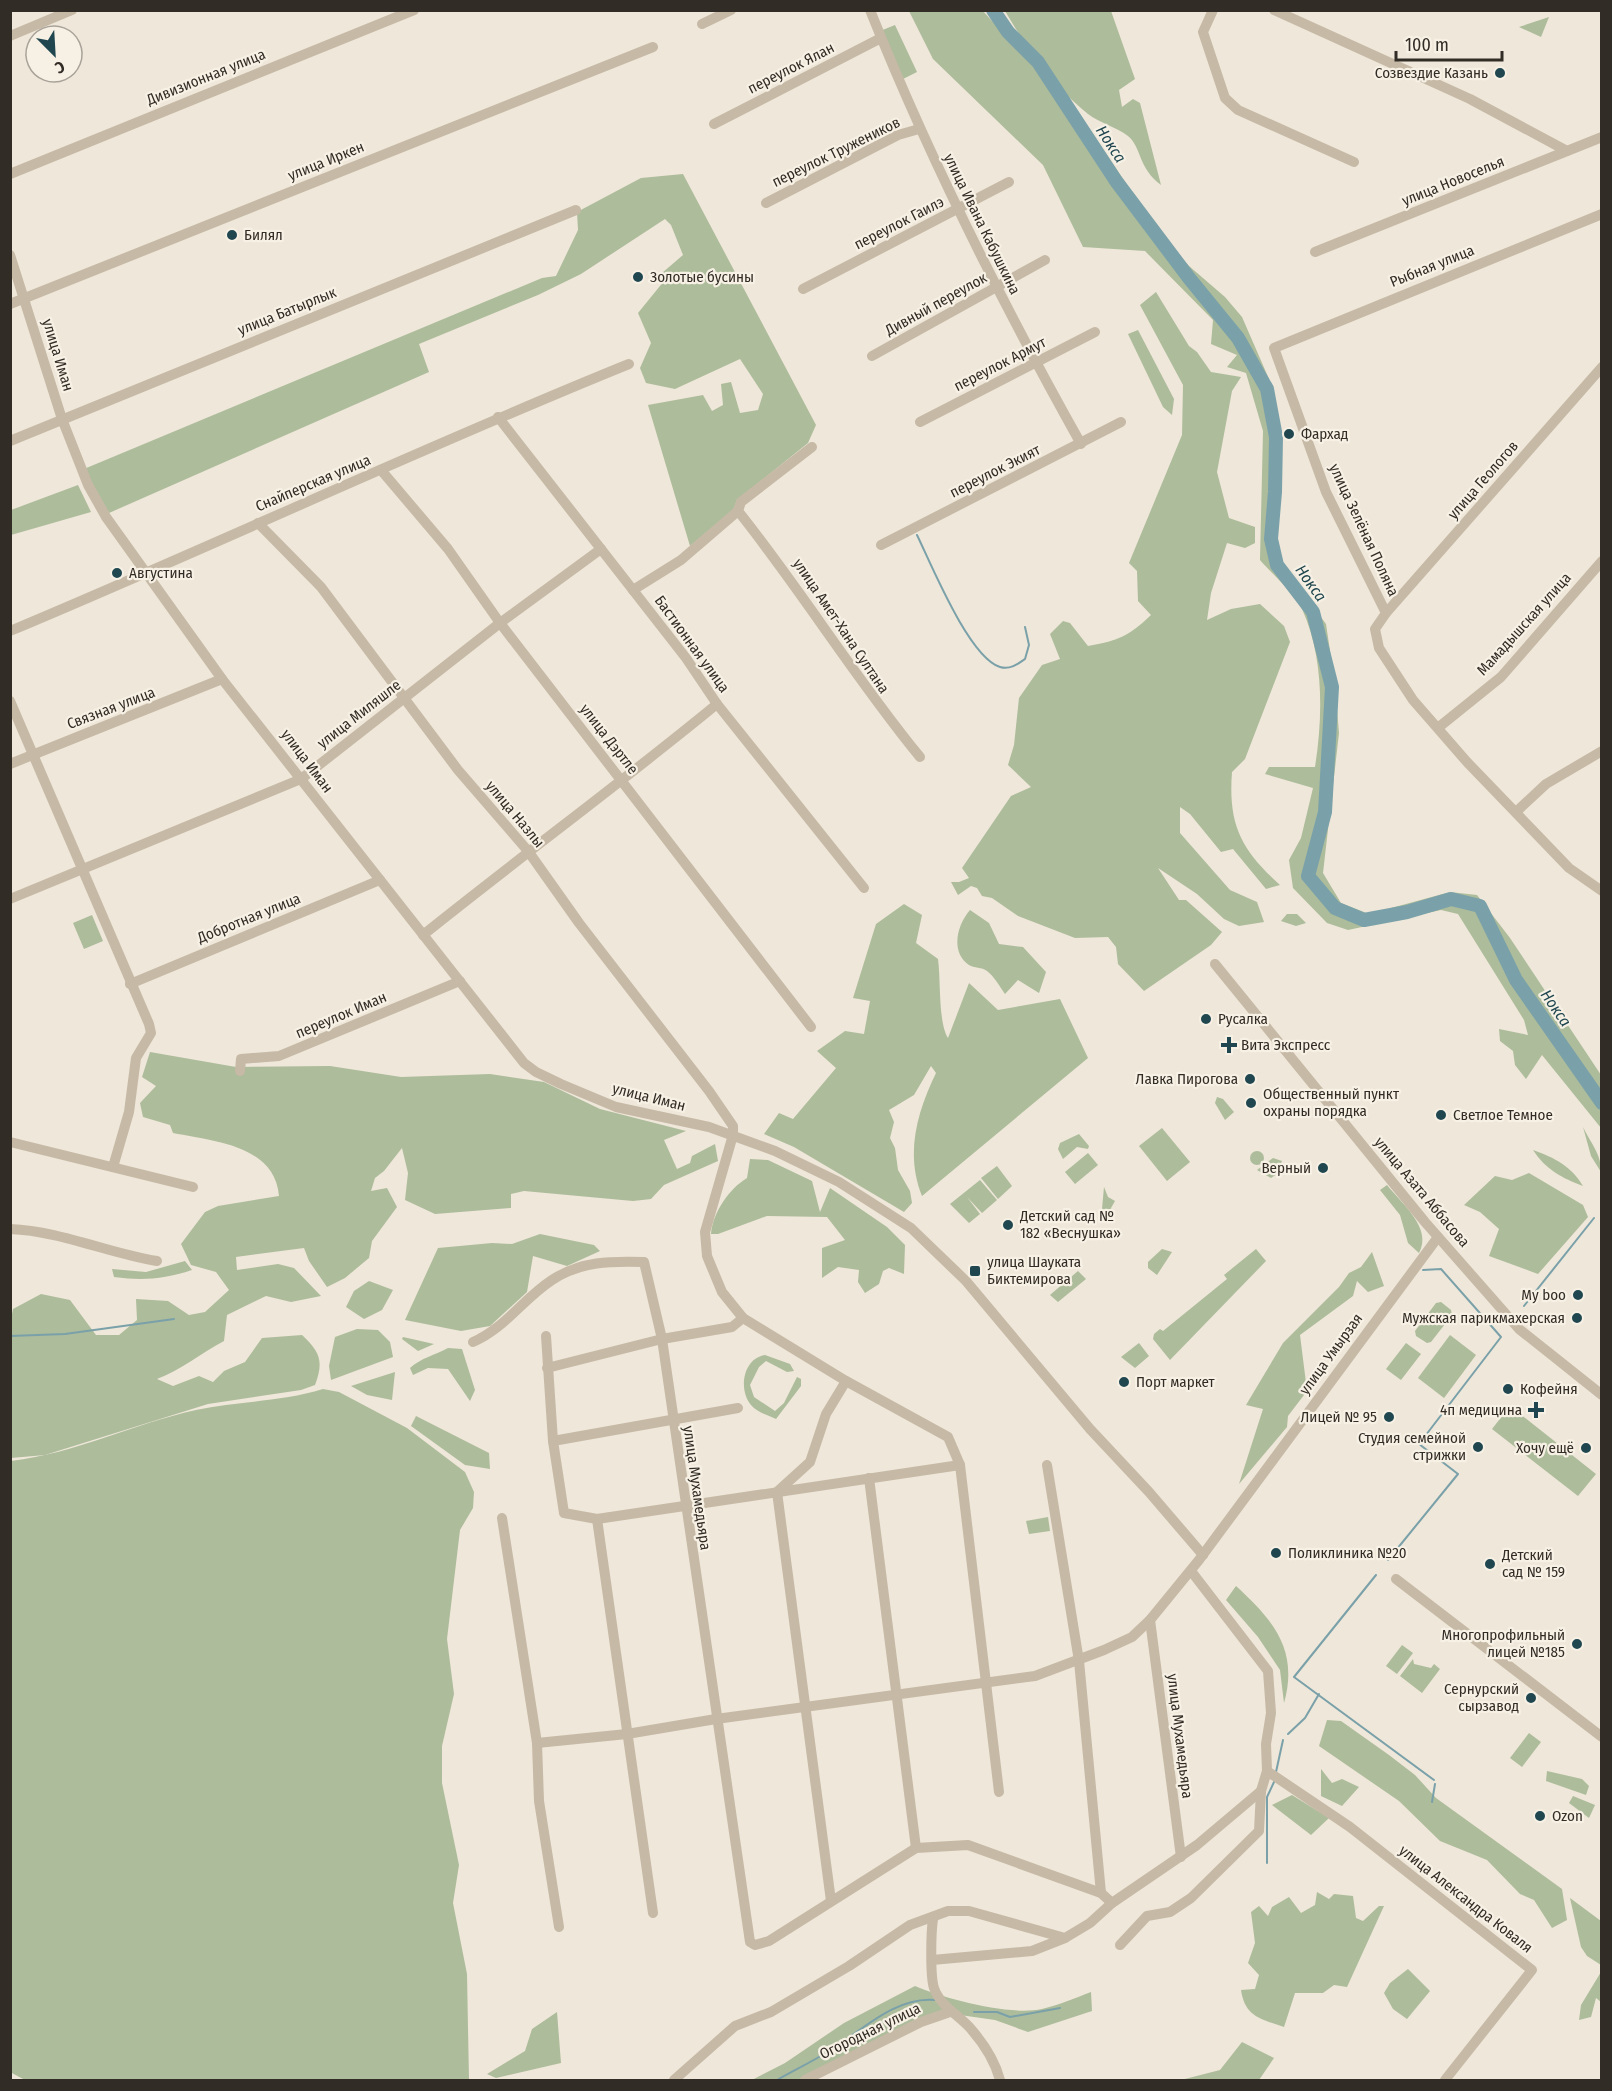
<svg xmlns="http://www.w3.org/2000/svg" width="1612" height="2091" viewBox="0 0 1612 2091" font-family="'Fira Sans Condensed',sans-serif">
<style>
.green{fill:#adbc9b}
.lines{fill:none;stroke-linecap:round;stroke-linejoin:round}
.stream{stroke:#7aa1a9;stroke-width:2}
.river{stroke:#7aa1a9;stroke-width:14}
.minor{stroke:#c6b9a6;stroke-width:10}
.poi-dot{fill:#204750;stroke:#f7f1e5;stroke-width:2}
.labels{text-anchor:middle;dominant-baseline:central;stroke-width:4.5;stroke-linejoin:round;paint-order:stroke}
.street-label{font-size:15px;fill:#322c26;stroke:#f7f1e5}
.poi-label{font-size:15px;fill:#322c26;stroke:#f7f1e5;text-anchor:start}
.water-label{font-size:16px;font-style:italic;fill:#204750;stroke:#f7f1e5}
</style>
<rect width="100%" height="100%" fill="#efe7d9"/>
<g class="green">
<path d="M909 11H983L1089 128 1156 228 1189 266 1225 297 1242 317 1269 379 1278 437 1275 536 1281 563 1326 624 1335 684 1339 733 1323 873 1341 903 1369 914 1450 892 1477 895 1510 938 1601 1075V1128L1542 1055 1526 1079 1515 1065 1513 1051 1500 1041 1499 1029 1528 1035 1524 1020 1458 914 1441 910 1348 930 1327 923 1293 888 1289 860 1301 838 1313 788 1265 774 1269 767H1315C1323 716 1324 657 1302 609 1293 592 1273 575 1260 560L1263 431 1246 373 1227 367 1237 355 1211 344 1213 320 1145 251 1083 247 1043 165 933 59Z"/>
<path d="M1005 11H1111L1135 79 1119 90 1122 107 1133 99 1140 103 1161 185C1138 168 1142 148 1128 136 1116 127 1100 123 1088 114 1048 81 1031 54 1005 11Z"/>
<polygon points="1549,17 1541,37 1519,27"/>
<polygon points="895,25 917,72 903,79 880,31"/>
<polygon points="683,174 816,425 808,443 737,500 733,510 690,546 648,405 703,395 712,411 723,405 721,384 731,382 740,413 758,410 763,394 740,359 675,389 646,383 640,368 651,343 638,313 664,281 662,273 683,255 671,225 665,219 581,274 538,295 419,344 429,372 109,513 84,469 542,278 556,276 578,230 577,212 641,178"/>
<path d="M1156 292 1189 346 1197 352 1211 372 1241 377 1232 391 1217 472 1229 518 1255 527V543L1245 548 1227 543 1211 593 1207 620 1231 609 1260 604 1284 626 1290 642 1245 759 1232 772C1228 825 1241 850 1280 885L1266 889 1233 849 1221 852 1190 814 1180 807V833L1230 890 1257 902 1264 922 1239 926 1224 919 1197 894 1158 868 1179 900H1186L1222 932 1211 945 1144 991 1118 964 1116 947 1108 937 1075 938 1018 916 992 898 982 896 977 888 971 886 958 895 951 882H959L969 878 962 868 1011 796 1031 787 1008 765 1014 745 1019 698 1042 665 1060 659 1050 634 1063 621 1070 623 1088 646C1118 641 1129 636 1151 615L1138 601 1137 571 1129 563 1182 435 1183 385 1140 305Z"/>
<polygon points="1138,330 1174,399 1172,415 1163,407 1128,334"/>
<polygon points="78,485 91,512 11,535 11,510"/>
<path d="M904 904 922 915 916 943 938 959C941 981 938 1022 948 1038L969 983 998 1010 1060 999 1088 1058 922 1196C905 1154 917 1112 936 1073L931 1066 914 1095 889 1110 894 1122 890 1138 895 1148 898 1170 910 1191 912 1203 904 1212 794 1147 764 1134 779 1113 793 1119 836 1068 817 1051 845 1031 864 1034 870 1001 853 998 876 924Z"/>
<path d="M970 910 989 923 999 944 1023 947 1046 972 1039 993 1018 980 1005 994C1000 987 994 976 987 971 982 967 974 968 969 965 950 952 957 925 970 910Z"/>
<polygon points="1287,914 1297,914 1306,923 1296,926 1281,921"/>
<polygon points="92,915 103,941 84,949 73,923"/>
<path d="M150 1052 236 1067 330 1066 401 1077 490 1074 544 1082 600 1109 686 1131 664 1140 677 1169 690 1163 692 1156 715 1144 718 1161 664 1185 651 1199 633 1201 524 1191 511 1194V1208L435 1214 405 1200 408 1173 402 1148 384 1171 375 1178 371 1191 387 1188 397 1207 372 1241 369 1258 345 1278 327 1287 309 1261 304 1248 236 1257 237 1270 278 1264 294 1268 321 1296 291 1302 266 1296 227 1315 224 1341C201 1353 181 1370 157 1379L173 1386 199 1376 213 1382 224 1371 245 1362 262 1338 302 1335C320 1352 324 1361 315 1385L301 1390 208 1404 45 1455 11 1458 10 1324 13 1309 41 1294 70 1300 96 1335H119L137 1320 136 1299 168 1301 189 1315 205 1312 229 1290 216 1272 191 1265 181 1244 205 1212 218 1206 279 1196C275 1145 213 1141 173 1133L170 1125 143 1117 140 1103 156 1086 142 1077Z"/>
<polygon points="1217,1097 1223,1099 1234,1112 1225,1120 1215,1103"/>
<path d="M1583 1127C1590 1142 1602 1155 1601 1172L1591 1156Z"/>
<polygon points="1162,1128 1190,1162 1167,1181 1139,1146"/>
<polygon points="1079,1134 1089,1146 1088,1149 1077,1147 1063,1159 1058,1149 1060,1143"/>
<path d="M1533 1150C1555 1158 1571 1166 1583 1186 1562 1178 1546 1170 1533 1150Z"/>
<circle cx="1257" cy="1158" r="7"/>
<polygon points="1088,1153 1098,1165 1075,1184 1065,1172"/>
<polygon points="1273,1158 1282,1161 1277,1174 1271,1178 1257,1170"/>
<path d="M750 1159 768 1160 812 1181 820 1212 830 1188 887 1227 905 1245 904 1274 889 1268 883 1271 879 1284 865 1293 858 1282 859 1270 838 1267 822 1278V1248L845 1240 827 1217 767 1216 718 1234H711C713 1212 729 1189 747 1178Z"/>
<polygon points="997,1166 1012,1186 998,1199 981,1178"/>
<polygon points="1529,1173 1583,1205 1588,1217 1538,1274 1489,1256 1499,1229 1480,1212 1464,1205 1495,1176 1512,1180"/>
<polygon points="980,1180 997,1200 982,1213 967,1197 980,1214 969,1223 950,1204"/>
<path d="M1387 1185C1401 1203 1433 1228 1419 1253L1408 1243 1400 1215 1380 1190Z"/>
<polygon points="1104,1187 1108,1197 1115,1201 1111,1208 1113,1214 1109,1217 1102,1209"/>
<polygon points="540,1234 594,1245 600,1251 567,1266 533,1256 527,1292 490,1326 461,1331 405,1320 438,1248 492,1243 512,1244"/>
<polygon points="1162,1249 1172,1252 1157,1275 1148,1268 1148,1262"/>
<polygon points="1256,1249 1266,1261 1170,1360 1153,1339 1154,1334 1160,1329 1163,1331 1227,1279 1224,1275"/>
<polygon points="1372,1252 1384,1286 1368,1292 1357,1281 1353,1296 1300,1335 1307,1391 1288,1416 1287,1427 1239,1484 1263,1409 1246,1405 1283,1343 1339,1287 1349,1273 1361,1267"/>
<path d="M185 1261 192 1270C164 1279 143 1281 114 1277L112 1269 146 1272Z"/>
<polygon points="1078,1271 1086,1279 1058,1302 1050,1295"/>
<polygon points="369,1281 393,1290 382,1310 364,1319 346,1307 354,1291"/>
<polygon points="1441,1302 1451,1310 1452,1315 1431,1342 1427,1343 1416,1336 1415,1331 1436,1303"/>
<polygon points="357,1329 378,1330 390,1342 393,1357 331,1380 329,1366 335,1337"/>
<polygon points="1450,1335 1476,1355 1444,1398 1418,1378"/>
<polygon points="403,1337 434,1344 418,1351 402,1339"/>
<polygon points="1139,1343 1149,1356 1135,1368 1121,1357"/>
<polygon points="1406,1343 1421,1354 1401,1380 1386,1369"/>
<path d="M448 1348 462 1349 475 1390 470 1401 448 1369 428 1368 413 1375 410 1368C421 1358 435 1355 448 1348Z"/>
<path d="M765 1355 790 1364 794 1371 787 1372 766 1361 759 1367 750 1385 754 1397 775 1411 784 1403 797 1377 801 1379V1386L776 1419C768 1415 758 1413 751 1405 738 1390 743 1358 765 1355Z"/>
<polygon points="395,1372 392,1400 367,1395 351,1386"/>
<path d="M323 1389 339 1392 407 1428 465 1472 474 1492 473 1508 460 1530 447 1639 454 1694 442 1746V1783L459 1865 453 1903 467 1974 469 2080H25L10 2072 11 1461C77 1453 132 1424 196 1410 238 1401 281 1402 323 1389Z"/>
<polygon points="1510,1406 1596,1474 1578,1496 1492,1429"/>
<polygon points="416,1416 489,1453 490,1469 465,1465 411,1426"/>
<polygon points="1048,1517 1050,1531 1029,1534 1026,1521"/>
<path d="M1236 1586C1273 1620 1299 1650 1284 1703L1280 1670 1258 1637 1226 1600Z"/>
<polygon points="1402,1645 1413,1653 1397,1674 1386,1666"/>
<polygon points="1413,1659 1414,1664 1431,1668 1434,1664 1440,1669 1422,1693 1400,1676"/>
<polygon points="1327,1720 1341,1721 1389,1755 1415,1775 1436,1798 1562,1889 1567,1920 1552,1928 1534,1900 1520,1894 1487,1860 1440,1841 1399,1801 1319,1746"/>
<polygon points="1529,1733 1541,1742 1522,1767 1510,1758"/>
<polygon points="1321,1769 1332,1783 1342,1779 1359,1787 1342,1806 1321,1796"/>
<polygon points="1547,1771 1582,1779 1589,1786 1586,1795 1546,1781"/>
<polygon points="1292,1795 1329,1818 1311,1835 1272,1805"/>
<polygon points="1573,1796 1595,1805 1589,1818 1569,1803"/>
<path d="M1317 1892 1329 1899 1334 1894 1353 1896 1356 1918 1363 1921 1379 1906H1384L1347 1987 1334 1985 1323 1993H1295L1284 2027C1261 2019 1245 2017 1241 1990L1255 1989 1259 1975 1248 1963 1255 1943 1251 1912 1259 1906 1268 1916 1272 1907 1289 1897 1301 1913 1315 1905Z"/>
<polygon points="1570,1898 1601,1921 1601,1965 1587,1956 1581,1947"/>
<polygon points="1408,1969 1430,1991 1407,2019 1393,2009 1384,1993 1390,1983"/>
<polygon points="1601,1972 1601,2002 1596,1998 1591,2017 1579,2020 1581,2005"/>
<path d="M915 1986C946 1999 1009 2016 1042 2009 1059 2005 1075 1998 1091 1992L1092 2011 1028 2032 995 2020 939 2012 814 2080H752L785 2063 844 2023Z"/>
<polygon points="557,2012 561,2063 496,2078 487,2074 525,2051 532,2029"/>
<polygon points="1242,2042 1274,2058 1259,2080 1181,2080 1220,2070"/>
</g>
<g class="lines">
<g class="stream">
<path d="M917 535C932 566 969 657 1000 667 1010 670 1018 664 1025 659L1029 645 1025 627"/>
<polyline points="1524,1306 1594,1218"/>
<polyline points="10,1336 65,1334 174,1319"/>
<polyline points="1388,1560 1458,1474 1419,1444 1501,1337 1441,1269 1423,1270"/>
<polyline points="1376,1575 1294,1677 1434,1780"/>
<polyline points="1288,1734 1305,1718 1319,1694"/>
<polyline points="1276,1772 1283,1740"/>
<polyline points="1432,1802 1435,1784"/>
<polyline points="1267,1863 1267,1797 1274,1782"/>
<polyline points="974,2012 997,2012 1010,2017 1060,2008"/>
<path d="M777 2080C795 2070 813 2061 831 2050 861 2031 896 1996 935 2000"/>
</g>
<polyline class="river" points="993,10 1008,32 1038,62 1116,181 1189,278 1238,338 1267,389 1276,437 1275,492 1271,539 1277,565 1313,612 1332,687 1325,812 1308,876 1335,908 1364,920 1407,912 1451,899 1480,906 1516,980 1602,1103"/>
<g class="minor">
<path d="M870 10C930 160 1002 303 1081 444"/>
<polyline points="1213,10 1203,32 1225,98 1238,110 1354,162"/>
<polyline points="1274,10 1470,99 1567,151"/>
<polyline points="702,24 731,10"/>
<polyline points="10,36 72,10"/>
<polyline points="714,124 881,38"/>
<polyline points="10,174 414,10"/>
<polyline points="766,203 898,135 919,129"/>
<polyline points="1602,214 1274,348 1326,492 1386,613 1375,629 1379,648 1413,700 1467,762 1569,868 1602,891"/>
<polyline points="1315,252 1602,137"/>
<polyline points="10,255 62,419 88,485 106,517 222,679 524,1063 536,1072 561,1084 616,1107 709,1127 775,1151 839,1182 911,1228 966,1281 1090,1429 1149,1492 1203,1555"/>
<polyline points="803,289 1009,182"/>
<polyline points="10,304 653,47"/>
<polyline points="872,356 1045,260"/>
<polyline points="498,417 686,658 717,704 864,888"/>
<polyline points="920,422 1095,332"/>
<polyline points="10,441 576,210"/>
<polyline points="381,470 448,549 500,623 811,1027"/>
<path d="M738 511C802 591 855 678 920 757"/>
<polyline points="258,523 321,587 458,770 528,851 579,923 709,1091 733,1126 733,1135 705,1232 707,1256 722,1292 743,1318 846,1381 948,1437 960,1465 999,1792"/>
<polyline points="881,545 1121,422"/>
<polyline points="633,590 681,560 738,511 741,502 812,447"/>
<polyline points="1386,613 1602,367"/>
<path d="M10 631C218 544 421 448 629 364"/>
<polyline points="10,701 149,1024 151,1033 136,1058 129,1112 113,1167"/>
<polyline points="1439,727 1501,677 1602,561"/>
<polyline points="10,764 222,679"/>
<polyline points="1516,812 1546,784 1602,751"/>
<polyline points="10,899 301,779 500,623 601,549"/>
<path d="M423 935C520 857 621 783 717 704"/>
<polyline points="1215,964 1425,1222 1519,1329 1602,1395"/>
<polyline points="130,984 380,880"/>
<polyline points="240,1071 241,1059 279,1056 460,981"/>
<polyline points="10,1142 193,1187"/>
<path d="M10 1229C61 1231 107 1253 157 1261"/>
<polyline points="546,1336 553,1441 564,1513 597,1519 960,1465"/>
<path d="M473 1342C505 1328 523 1299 552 1280 581 1261 611 1261 644 1262L662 1339 750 1942 755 1945 769 1941 916 1848"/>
<polyline points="547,1368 662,1339 732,1327 743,1318"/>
<polyline points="553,1441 738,1408"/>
<polyline points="1047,1465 1079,1661 1101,1893"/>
<polyline points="869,1478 916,1848 968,1845 1101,1893 1112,1903"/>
<polyline points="502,1518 537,1743 539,1801 559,1927"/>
<polyline points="597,1519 653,1913"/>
<polyline points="1396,1579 1602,1737"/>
<polyline points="1150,1620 1181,1857"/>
<polyline points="537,1743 627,1734 716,1719 1035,1676 1104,1650 1132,1637 1150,1620 1199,1560 1438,1237"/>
<polyline points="1267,1771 1350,1827 1532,1970 1445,2080"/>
<polyline points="831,1901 777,1492 810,1462 826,1414 846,1381"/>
<path d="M933 1919C931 1932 930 1976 934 1988 940 2006 959 2015 971 2029 984 2044 995 2061 1000 2080"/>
<polyline points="1120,1945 1147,1916 1170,1912 1191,1898 1259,1831 1261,1791 1267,1771 1266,1744 1271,1713 1268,1671 1191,1571"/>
<polyline points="932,1960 1032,1951 1065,1938"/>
<polyline points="674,2080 735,2026 771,2012 849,1966 910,1925 948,1911 969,1911 1065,1938 1090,1923 1112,1903 1197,1845 1261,1791"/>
<polyline points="805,2080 921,2022 950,2012"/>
</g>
</g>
<g class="poi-dot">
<circle cx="1500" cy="73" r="6"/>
<circle cx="232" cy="235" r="6"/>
<circle cx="638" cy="277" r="6"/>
<circle cx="1289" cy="434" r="6"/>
<circle cx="117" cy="573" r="6"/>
<circle cx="1206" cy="1019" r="6"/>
<path d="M1226 1036h6v6h6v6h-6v6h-6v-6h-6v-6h6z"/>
<circle cx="1250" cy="1079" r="6"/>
<circle cx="1251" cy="1103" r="6"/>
<circle cx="1441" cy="1115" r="6"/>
<circle cx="1323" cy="1168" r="6"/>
<circle cx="1008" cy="1225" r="6"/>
<rect x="969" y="1265" width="12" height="12" rx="3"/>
<circle cx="1578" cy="1295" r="6"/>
<circle cx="1577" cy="1318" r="6"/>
<circle cx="1124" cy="1382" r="6"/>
<circle cx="1508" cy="1389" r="6"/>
<path d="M1533 1401h6v6h6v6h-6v6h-6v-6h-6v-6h6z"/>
<circle cx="1389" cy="1417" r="6"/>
<circle cx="1478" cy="1447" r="6"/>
<circle cx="1586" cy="1448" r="6"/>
<circle cx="1276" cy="1553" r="6"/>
<circle cx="1490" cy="1564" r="6"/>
<circle cx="1577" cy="1644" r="6"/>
<circle cx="1531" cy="1698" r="6"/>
<circle cx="1540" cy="1816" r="6"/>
</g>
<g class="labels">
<g class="street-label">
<text transform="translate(791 68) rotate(-27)">переулок Ялан</text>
<text transform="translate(206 77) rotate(-22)">Дивизионная улица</text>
<text transform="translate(836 152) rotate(-26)">переулок Тружеников</text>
<text transform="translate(326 161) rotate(-22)">улица Иркен</text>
<text transform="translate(1453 181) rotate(-22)">улица Новоселья</text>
<text transform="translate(899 223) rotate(-27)">переулок Гаилэ</text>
<text transform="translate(982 224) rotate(64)">улица Ивана Кабушкина</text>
<text transform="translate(1432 266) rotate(-22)">Рыбная улица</text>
<text transform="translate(936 304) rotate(-29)">Дивный переулок</text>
<text transform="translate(287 311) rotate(-22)">улица Батырлык</text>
<text transform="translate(58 355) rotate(73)">улица Иман</text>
<text transform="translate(1000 364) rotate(-27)">переулок Армут</text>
<text transform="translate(995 471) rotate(-27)">переулок Экият</text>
<text transform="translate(1483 480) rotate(-49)">улица Геологов</text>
<text transform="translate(313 483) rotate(-23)">Снайперская улица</text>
<text transform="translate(1364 530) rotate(65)">улица Зелёная Поляна</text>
<text transform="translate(1524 624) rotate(-48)">Мамадышская улица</text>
<text transform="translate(841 626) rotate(56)">улица Амет-Хана Султана</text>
<text transform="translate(692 644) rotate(54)">Бастионная улица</text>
<text transform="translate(111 708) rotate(-21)">Связная улица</text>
<text transform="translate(359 714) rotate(-38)">улица Миляшле</text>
<text transform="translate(609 739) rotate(52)">улица Дэртле</text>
<text transform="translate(307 761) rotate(53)">улица Иман</text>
<text transform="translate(515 814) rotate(50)">улица Назлы</text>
<text transform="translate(249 918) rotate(-22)">Добротная улица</text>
<text transform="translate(341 1015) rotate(-23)">переулок Иман</text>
<text transform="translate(649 1097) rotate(14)">улица Иман</text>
<text transform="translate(1422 1192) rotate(50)">улица Азата Аббасова</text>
<text transform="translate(1331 1354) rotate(-54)">улица Умырзая</text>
<text transform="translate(697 1488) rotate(82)">улица Мухамедьяра</text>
<text transform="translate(1180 1736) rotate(83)">улица Мухамедьяра</text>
<text transform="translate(1466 1899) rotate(38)">улица Александра Коваля</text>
<text transform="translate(870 2031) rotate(-26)">Огородная улица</text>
</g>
<g class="poi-label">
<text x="1488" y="73" text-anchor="end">Созвездие Казань</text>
<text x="244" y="235">Билял</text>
<text x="650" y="277">Золотые бусины</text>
<text x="1301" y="434">Фархад</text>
<text x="129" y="573">Августина</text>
<text x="1218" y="1019">Русалка</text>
<text x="1241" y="1045">Вита Экспресс</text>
<text x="1238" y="1079" text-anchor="end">Лавка Пирогова</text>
<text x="1263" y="1094">Общественный пункт<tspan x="1263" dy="17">охраны порядка</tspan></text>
<text x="1453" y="1115">Светлое Темное</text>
<text x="1311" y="1168" text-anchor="end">Верный</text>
<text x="1020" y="1216">Детский сад №<tspan x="1020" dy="17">182 «Веснушка»</tspan></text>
<text x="987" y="1262">улица Шауката<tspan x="987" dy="17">Биктемирова</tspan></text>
<text x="1566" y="1295" text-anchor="end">My boo</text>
<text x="1565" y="1318" text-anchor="end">Мужская парикмахерская</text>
<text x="1136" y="1382">Порт маркет</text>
<text x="1520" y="1389">Кофейня</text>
<text x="1522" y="1410" text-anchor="end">4п медицина</text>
<text x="1377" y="1417" text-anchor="end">Лицей № 95</text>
<text x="1466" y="1438" text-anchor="end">Студия семейной<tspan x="1466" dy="17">стрижки</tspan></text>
<text x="1574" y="1448" text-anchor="end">Хочу ещё</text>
<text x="1288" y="1553">Поликлиника №20</text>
<text x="1502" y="1555">Детский<tspan x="1502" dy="17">сад № 159</tspan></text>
<text x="1565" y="1635" text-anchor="end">Многопрофильный<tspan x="1565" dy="17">лицей №185</tspan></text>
<text x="1519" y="1689" text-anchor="end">Сернурский<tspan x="1519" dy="17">сырзавод</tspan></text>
<text x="1552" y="1816">Ozon</text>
</g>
<g class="water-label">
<text transform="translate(1111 144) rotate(57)">Нокса</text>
<text transform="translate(1311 583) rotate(54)">Нокса</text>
<text transform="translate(1556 1008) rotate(55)">Нокса</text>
</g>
</g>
<rect width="1612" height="2091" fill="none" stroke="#322c26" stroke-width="24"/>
<g transform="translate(54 54) rotate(156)"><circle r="28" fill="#f7f1e5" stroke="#a8a299" stroke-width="1.5"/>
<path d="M0-4.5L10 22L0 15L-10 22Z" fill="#204750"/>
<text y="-9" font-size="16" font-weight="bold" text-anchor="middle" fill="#322c26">С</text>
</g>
<path d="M1396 51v9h106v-9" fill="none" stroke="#322c26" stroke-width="3"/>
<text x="1405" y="51" font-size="18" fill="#322c26" stroke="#f7f1e5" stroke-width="4.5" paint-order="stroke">100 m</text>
</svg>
